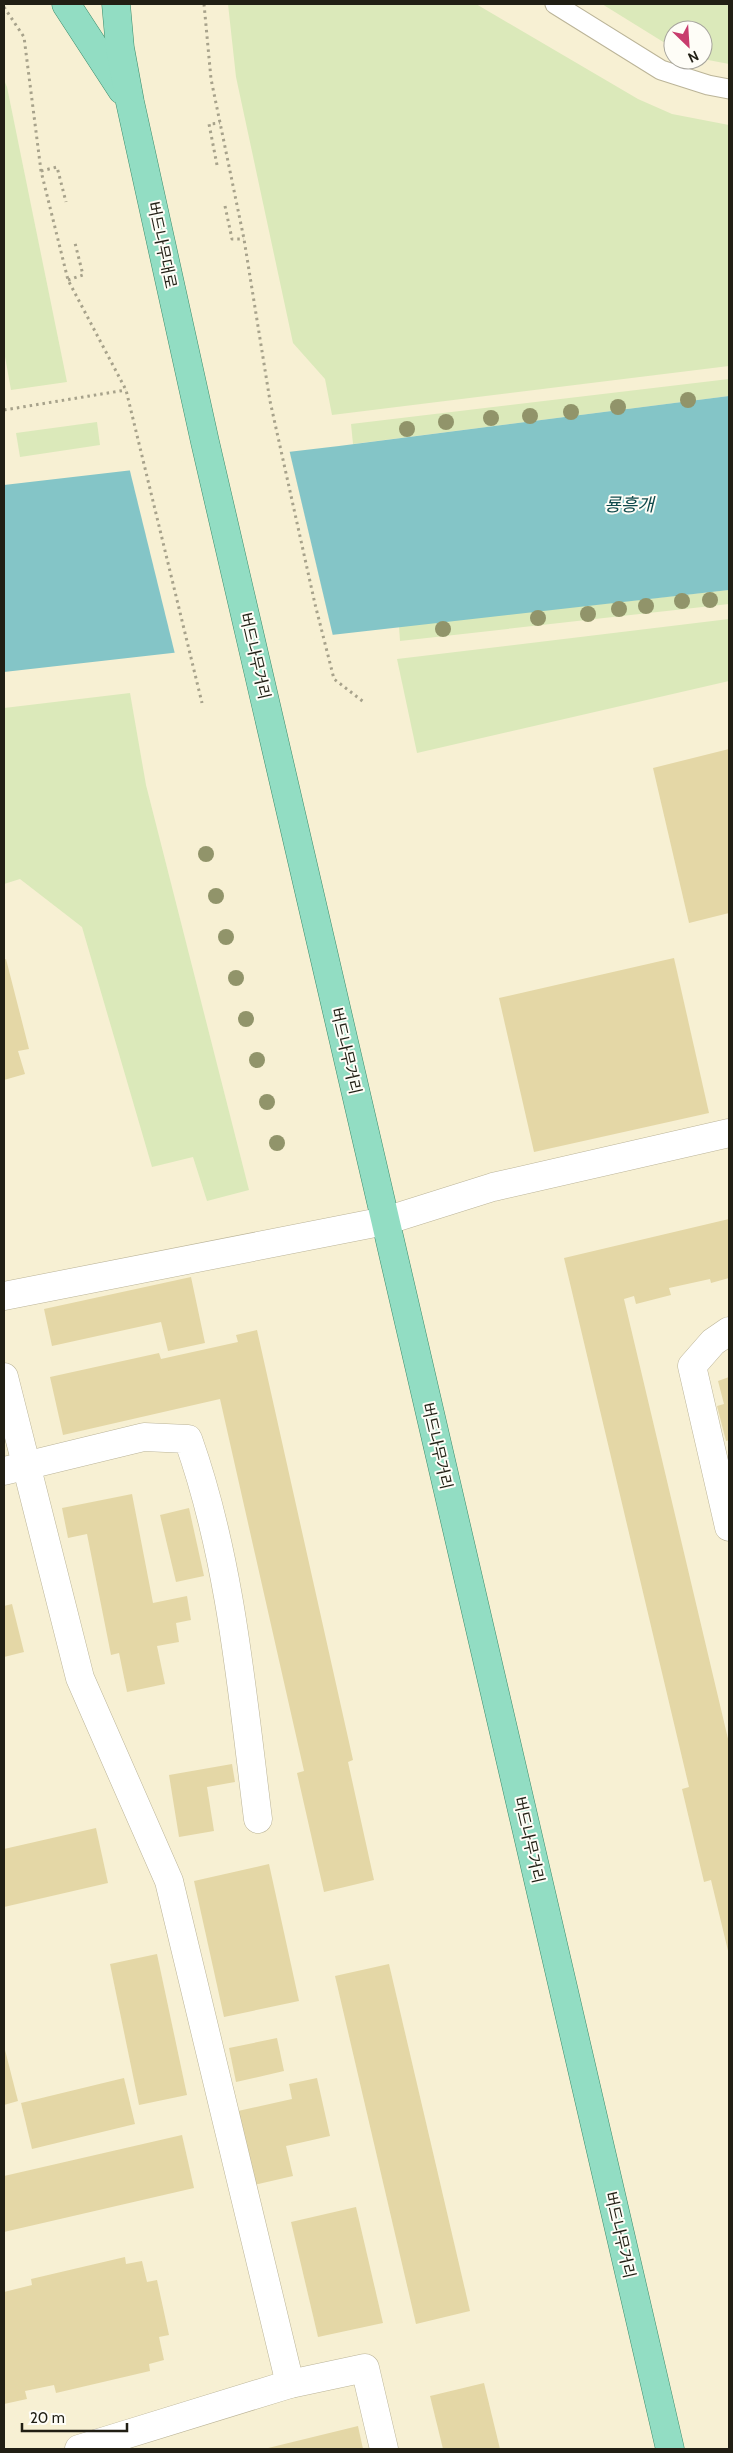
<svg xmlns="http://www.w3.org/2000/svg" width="733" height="2453" viewBox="0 0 733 2453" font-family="Cabin,'Noto Sans KR',sans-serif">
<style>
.green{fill:#dbe9ba}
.water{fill:#84c5c7}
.pier{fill:#f7f0d3}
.building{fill:#e4d7a6}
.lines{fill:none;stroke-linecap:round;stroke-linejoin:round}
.lane-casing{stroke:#bbb498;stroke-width:21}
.street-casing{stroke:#bbb498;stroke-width:29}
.primary-casing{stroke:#3c8c6c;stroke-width:29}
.path{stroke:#a7a28b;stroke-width:3;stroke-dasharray:2.5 4;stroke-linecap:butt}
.lane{stroke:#fff;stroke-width:19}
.street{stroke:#fff;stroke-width:28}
.primary{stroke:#92ddc3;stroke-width:28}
.tree{fill:#91946a}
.labels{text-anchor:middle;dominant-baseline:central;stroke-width:4;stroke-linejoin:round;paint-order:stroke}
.street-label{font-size:16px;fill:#211f14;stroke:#fefdf7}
.water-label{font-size:18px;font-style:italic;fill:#0f4a4c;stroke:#fefdf7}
</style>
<rect width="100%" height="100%" fill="#f7f0d3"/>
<g class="green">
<polygon points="228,4 476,4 638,99 672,114 729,125 729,366 332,415 325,379 293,343 236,77"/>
<polygon points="602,4 729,4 729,64 703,59 703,30 673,30 673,48"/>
<polygon points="4,80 7,87 67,382 11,390 4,351"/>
<polygon points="729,379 729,396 353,444 351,424"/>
<polygon points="97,422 100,445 20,457 16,433"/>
<polygon points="729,590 729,604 400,641 399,626"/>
<polygon points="729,619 729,681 417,753 397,659"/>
<polygon points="130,693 146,785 249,1190 207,1201 193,1157 152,1167 82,927 20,879 4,884 4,708"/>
</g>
<polygon class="water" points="729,396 729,590 4,672 4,485 339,446"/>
<polygon class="pier" points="289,449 333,636 175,654 129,467"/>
<g class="building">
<polygon points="729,749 729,913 689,923 653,768"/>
<polygon points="674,958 709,1113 534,1152 499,998"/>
<polygon points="6,959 29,1049 18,1051 25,1074 4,1080 4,960"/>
<polygon points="729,1219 729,1278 711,1283 710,1279 669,1288 671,1295 636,1304 634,1296 624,1299 729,1743 729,1955 711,1880 704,1882 682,1789 689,1787 564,1258"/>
<polygon points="191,1277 205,1343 168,1351 161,1322 52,1346 44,1309"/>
<polygon points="257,1330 353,1760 348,1762 374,1880 324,1892 297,1773 304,1771 220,1399 63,1435 50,1377 159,1353 161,1359 238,1342 236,1335"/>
<polygon points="729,1377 729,1440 726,1441 717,1406 724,1404 718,1381"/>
<polygon points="132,1494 153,1603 187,1596 191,1620 176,1623 179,1642 157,1646 165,1684 127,1692 119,1653 111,1655 87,1534 68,1538 62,1508"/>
<polygon points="189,1508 204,1576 176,1582 160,1515"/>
<polygon points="12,1604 24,1652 4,1657 4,1606"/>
<polygon points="232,1764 235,1782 207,1787 214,1831 179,1837 169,1775"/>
<polygon points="96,1828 108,1883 4,1907 4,1849"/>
<polygon points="269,1864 299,2001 224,2017 194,1881"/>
<polygon points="157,1954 187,2095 139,2105 110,1964"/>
<polygon points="389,1964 470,2311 416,2324 335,1976"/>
<polygon points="277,2038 284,2071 236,2082 229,2048"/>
<polygon points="4,2046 18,2101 4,2105"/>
<polygon points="124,2078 135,2124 32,2149 21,2103"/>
<polygon points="317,2078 330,2136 286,2146 293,2176 254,2185 238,2111 292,2099 289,2084"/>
<polygon points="182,2135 194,2188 4,2232 4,2176"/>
<polygon points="356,2207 383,2323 318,2337 291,2222"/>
<polygon points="125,2257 126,2264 142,2261 147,2282 157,2280 169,2335 159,2337 164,2360 149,2364 150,2371 56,2393 54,2385 25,2391 27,2399 4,2404 4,2292 32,2285 31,2279"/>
<polygon points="484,2383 500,2449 443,2449 430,2396"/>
<polygon points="358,2426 363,2449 264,2449"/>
</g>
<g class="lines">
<g class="lane-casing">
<polyline id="lane" points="555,4 661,70 708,85 729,89"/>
</g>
<g class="street-casing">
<g id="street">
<polyline points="4,1296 385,1221 493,1187 729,1133"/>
<polyline points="729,1331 713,1342 692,1366 729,1527"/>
<polyline points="4,1377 80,1678 169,1881 290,2384"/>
<path d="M4 1471 144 1437 188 1439C231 1560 242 1692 258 1819"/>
<polyline points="79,2449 290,2384 365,2368 384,2449"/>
</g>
</g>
<g class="primary-casing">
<g id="primary">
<polyline points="66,4 122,90"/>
<polyline points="116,4 120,48 130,102 205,442 670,2449"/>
</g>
</g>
<g class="path">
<polyline points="204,4 211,79 244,239 270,401 315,604 334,679 365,703"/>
<polyline points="4,7 24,37 41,171 68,280 126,390 202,703"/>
<polyline points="217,165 209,124 220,123"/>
<polyline points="41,171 57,167 66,202"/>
<polyline points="225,206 232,239 244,239"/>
<polyline points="68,280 83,275 75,243"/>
<polyline points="4,410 126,390"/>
</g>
<use href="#lane" class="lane"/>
<use href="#street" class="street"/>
<use href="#primary" class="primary"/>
</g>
<g class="tree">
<circle cx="688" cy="400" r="8"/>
<circle cx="618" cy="407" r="8"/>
<circle cx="571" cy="412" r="8"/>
<circle cx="530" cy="416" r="8"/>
<circle cx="491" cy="418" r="8"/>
<circle cx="446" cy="422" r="8"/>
<circle cx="407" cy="429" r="8"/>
<circle cx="710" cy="600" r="8"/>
<circle cx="682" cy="601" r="8"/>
<circle cx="646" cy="606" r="8"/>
<circle cx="619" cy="609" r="8"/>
<circle cx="588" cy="614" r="8"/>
<circle cx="538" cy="618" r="8"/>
<circle cx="443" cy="629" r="8"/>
<circle cx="206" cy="854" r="8"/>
<circle cx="216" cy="896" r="8"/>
<circle cx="226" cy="937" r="8"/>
<circle cx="236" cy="978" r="8"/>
<circle cx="246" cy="1019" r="8"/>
<circle cx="257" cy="1060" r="8"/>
<circle cx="267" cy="1102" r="8"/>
<circle cx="277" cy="1143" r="8"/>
</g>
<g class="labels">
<g class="street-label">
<text transform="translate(162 245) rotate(78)">버드나무대로</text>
<text transform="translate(255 656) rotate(77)">버드나무거리</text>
<text transform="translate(346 1051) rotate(77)">버드나무거리</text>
<text transform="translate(437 1446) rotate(77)">버드나무거리</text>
<text transform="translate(529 1840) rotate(77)">버드나무거리</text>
<text transform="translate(620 2235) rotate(77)">버드나무거리</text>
</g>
<g class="water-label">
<text x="629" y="505">룡흥개</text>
</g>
</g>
<rect width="733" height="2453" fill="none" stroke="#211f14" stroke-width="10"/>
<g transform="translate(688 45) rotate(155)"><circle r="24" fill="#fefdf7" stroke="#a6a49c"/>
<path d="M0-4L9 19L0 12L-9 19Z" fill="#c83c6d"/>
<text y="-8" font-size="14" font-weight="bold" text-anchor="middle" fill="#211f14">N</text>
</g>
<path d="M22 2423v8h105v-8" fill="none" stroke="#211f14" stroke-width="2.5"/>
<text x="30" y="2423" font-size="15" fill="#211f14" stroke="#fefdf7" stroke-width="4" paint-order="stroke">20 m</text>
</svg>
